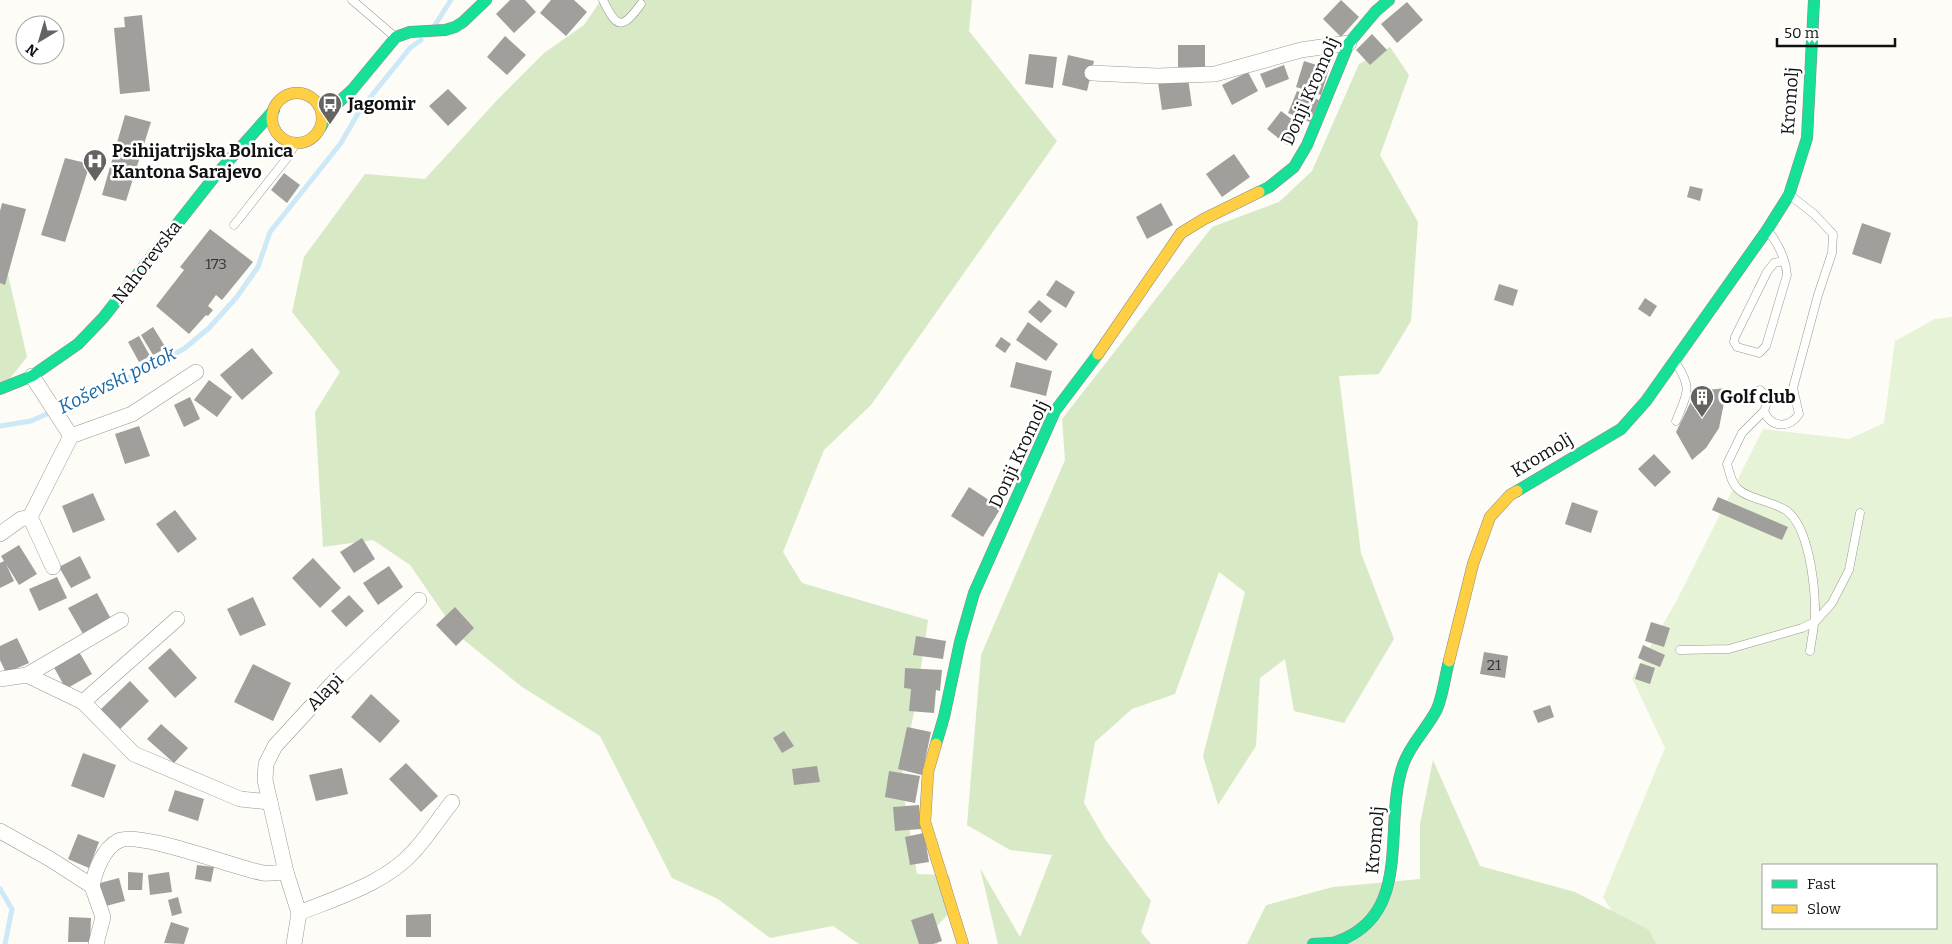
<svg xmlns="http://www.w3.org/2000/svg" width="1952" height="944" viewBox="0 0 1952 944" font-family="Bitter,serif">
<style>
.green{fill:#e7f3d7;fill-rule:evenodd}
.forest{fill:#d8eac5}
.lines{fill:none;stroke-linecap:round;stroke-linejoin:round}
.stream{stroke:#cde8f7;stroke-width:5}
.building{fill:#a19f9c}
.lane-casing{stroke:#979795;stroke-width:9}
.street-casing{stroke:#979795;stroke-width:16}
.fast-casing{stroke:#8e8d8b;stroke-width:12}
.slow-casing{stroke:#8e8d8b;stroke-width:12}
.lane{stroke:#fffffe;stroke-width:8}
.street{stroke:#fffffe;stroke-width:15}
.fast{stroke:#16e098;stroke-width:11}
.slow{stroke:#ffcf43;stroke-width:11}
.labels{text-anchor:middle;dominant-baseline:central;stroke-width:5;stroke-linejoin:round;paint-order:stroke}
.number-label{font-size:15px;fill:#353434}
.street-label{font-size:18px;fill:#111;stroke:#fff}
.poi-label{font-size:18px;font-weight:bold;fill:#111;stroke:#fff;text-anchor:start}
.water-label{font-size:19px;font-style:italic;fill:#1768a6;stroke:#fff}
</style>
<rect width="100%" height="100%" fill="#fdfcf7"/>
<path class="green" d="M1952 317V944H1632L1603 897 1665 748 1632 678 1676 602 1763 429 1849 439 1884 423 1895 341 1935 319ZM1763 865H1936V928H1763Z"/>
<g class="forest">
<polygon points="601,0 972,0 969,31 1057,141 871,405 824,450 783,552 802,583 928,620 915,707 901,778 917,874 949,875 956,906 934,929 938,944 859,944 833,926 770,938 718,899 672,878 600,736 522,687 459,636 410,565 373,540 323,547 315,412 340,372 292,312 304,257 365,174 425,179 498,99 544,53 584,25"/>
<polygon points="1390,47 1409,75 1380,155 1418,222 1411,321 1379,374 1339,376 1361,553 1394,639 1344,723 1294,711 1285,659 1260,678 1256,746 1218,805 1203,756 1245,592 1219,572 1175,694 1132,709 1095,742 1084,803 1105,839 1151,901 1141,932 1151,944 998,944 980,868 1020,937 1052,855 1010,850 967,825 981,655 1065,460 1062,419 1212,227 1279,202 1312,171 1359,64"/>
<polygon points="0,240 27,357 0,391"/>
<polygon points="1433,760 1480,866 1575,892 1649,930 1656,944 1247,944 1266,905 1333,887 1420,879 1420,824"/>
</g>
<g class="lines">
<g class="stream">
<polyline points="435,25 451,0"/>
<polyline points="0,426 31,421 146,370 185,348 209,328 236,298 258,267 270,232 341,143 360,110 410,48 421,40"/>
<polyline points="0,889 12,909 5,944"/>
</g>
</g>
<g class="building">
<polygon points="510,0 525,0 536,12 514,33 496,14"/>
<polygon points="551,0 574,0 587,12 566,36 540,13"/>
<polygon points="1341,0 1359,17 1341,37 1323,19"/>
<polygon points="1407,2 1423,20 1397,43 1381,24"/>
<polygon points="142,15 150,91 120,94 114,28 125,27 124,17"/>
<polygon points="1372,34 1387,50 1370,65 1356,50"/>
<polygon points="505,36 526,55 507,75 487,57"/>
<rect x="1178" y="45" width="27" height="22"/>
<polygon points="1029,54 1057,57 1053,88 1025,84"/>
<polygon points="1068,55 1094,61 1087,91 1062,85"/>
<polygon points="1304,61 1329,69 1321,95 1296,87"/>
<polygon points="1284,65 1289,79 1266,88 1260,74"/>
<polygon points="1248,72 1258,91 1232,105 1222,85"/>
<polygon points="1188,78 1192,106 1162,110 1158,82"/>
<polygon points="448,89 467,108 448,126 429,106"/>
<polygon points="1297,91 1319,100 1310,122 1288,113"/>
<polygon points="1281,111 1302,127 1287,145 1267,129"/>
<polygon points="125,115 151,122 126,201 102,195"/>
<polygon points="1234,154 1250,177 1222,197 1206,174"/>
<polygon points="65,158 90,164 65,242 41,235"/>
<polygon points="284,173 300,185 287,203 271,190"/>
<polygon points="1690,186 1703,189 1700,201 1687,197"/>
<polygon points="2,203 26,209 5,285 0,283 0,211"/>
<polygon points="1161,203 1173,225 1147,239 1136,217"/>
<polygon points="1862,223 1891,233 1881,264 1852,254"/>
<polygon points="210,229 253,262 222,300 216,295 208,306 213,310 208,316 206,315 189,334 156,306 184,270 180,267"/>
<polygon points="1056,280 1075,292 1066,308 1046,295"/>
<polygon points="1499,284 1518,290 1513,306 1494,300"/>
<polygon points="1645,298 1657,306 1650,317 1638,309"/>
<polygon points="1039,300 1052,311 1041,323 1028,312"/>
<polygon points="1028,322 1058,344 1046,361 1016,340"/>
<polygon points="153,327 166,348 153,355 141,335"/>
<polygon points="139,336 150,356 139,362 128,342"/>
<polygon points="1001,337 1011,344 1005,353 995,346"/>
<polygon points="252,348 273,373 242,400 220,375"/>
<polygon points="1016,362 1052,371 1046,396 1010,387"/>
<polygon points="209,380 232,397 217,417 194,400"/>
<polygon points="1727,388 1719,428 1706,448 1692,460 1676,432 1696,391"/>
<polygon points="190,397 200,419 184,427 174,405"/>
<polygon points="139,426 150,456 125,464 115,434"/>
<polygon points="1654,454 1671,472 1655,487 1638,469"/>
<polygon points="969,487 1001,508 983,537 951,516"/>
<polygon points="93,493 105,520 73,533 62,506"/>
<polygon points="1718,497 1788,527 1782,540 1712,510"/>
<polygon points="1572,502 1598,511 1591,533 1565,524"/>
<polygon points="175,510 197,539 178,553 156,524"/>
<polygon points="362,538 375,559 354,573 340,552"/>
<polygon points="19,545 37,574 19,585 6,564 14,581 0,588 0,563 4,561 1,556"/>
<polygon points="80,556 91,578 71,588 59,567"/>
<polygon points="313,558 341,588 320,608 292,578"/>
<polygon points="389,566 403,587 378,605 363,583"/>
<polygon points="57,577 67,598 39,611 29,589"/>
<polygon points="97,593 111,619 83,634 68,608"/>
<polygon points="349,595 364,611 346,627 331,611"/>
<polygon points="253,597 266,625 240,636 227,609"/>
<polygon points="455,607 474,628 456,646 436,625"/>
<polygon points="1651,622 1670,628 1664,647 1645,641"/>
<polygon points="916,636 946,641 943,659 913,655"/>
<polygon points="17,638 29,663 6,673 0,660 0,646"/>
<polygon points="1643,645 1665,655 1660,667 1638,658"/>
<polygon points="170,648 197,678 175,698 148,668"/>
<polygon points="78,650 92,674 66,689 52,664"/>
<polygon points="1484,652 1508,656 1505,678 1480,674"/>
<polygon points="1640,663 1655,668 1650,684 1635,679"/>
<polygon points="253,664 291,683 273,721 234,702"/>
<polygon points="905,668 942,670 940,691 936,690 934,713 909,711 911,689 904,688"/>
<polygon points="130,681 149,701 119,730 100,710"/>
<polygon points="371,694 400,721 380,743 351,717"/>
<polygon points="1550,705 1554,717 1538,723 1533,711"/>
<polygon points="161,724 188,748 174,763 147,739"/>
<polygon points="907,727 931,732 922,775 898,769"/>
<polygon points="784,731 794,746 782,753 773,738"/>
<polygon points="83,753 116,765 104,798 71,786"/>
<polygon points="406,763 438,796 421,812 389,779"/>
<polygon points="817,766 820,782 794,785 792,769"/>
<polygon points="342,768 348,794 316,801 309,775"/>
<polygon points="889,771 920,776 915,803 885,797"/>
<polygon points="175,790 204,799 198,821 168,811"/>
<polygon points="919,805 921,829 895,831 893,807"/>
<polygon points="924,833 929,862 910,865 905,837"/>
<polygon points="78,834 99,842 89,868 68,859"/>
<polygon points="197,865 214,867 211,882 195,879"/>
<polygon points="128,872 143,873 142,890 128,890"/>
<polygon points="169,872 172,892 150,895 148,875"/>
<polygon points="119,878 125,901 102,907 96,884"/>
<polygon points="178,897 182,913 172,916 168,900"/>
<polygon points="933,913 942,941 933,944 919,944 911,920"/>
<polygon points="431,914 431,937 406,937 406,915"/>
<polygon points="69,917 91,918 90,942 68,942"/>
<polygon points="171,922 189,928 184,944 164,943"/>
</g>
<g class="lines">
<g class="lane-casing">
<g id="lane">
<polyline points="352,0 394,36"/>
<path d="M603 0C617 29 622 30 641 4"/>
<polyline points="234,225 287,158 296,143"/>
<path d="M1769 232C1778 244 1786 259 1787 275L1766 346 1759 353 1737 347 1734 342 1735 337 1767 272 1774 263 1783 261"/>
<path d="M1676 363C1693 389 1687 394 1676 421"/>
<path d="M1760 390C1767 396 1768 403 1764 411 1771 428 1789 429 1799 414L1793 388 1818 295 1832 253 1833 234 1814 214 1791 196"/>
<path d="M1764 411 1742 433 1727 464C1730 473 1731 483 1738 489 1748 499 1775 502 1787 511 1808 527 1814 579 1815 605 1816 620 1812 636 1810 651"/>
<polyline points="1680,650 1729,649 1802,628 1815,622 1832,603 1849,570 1860,513"/>
</g>
</g>
<g class="street-casing">
<g id="street">
<polyline points="1092,73 1157,76 1215,74 1301,50 1349,43"/>
<polyline points="32,376 71,436"/>
<polyline points="30,517 53,567"/>
<polyline points="0,534 21,519 30,517 71,436 132,414 196,372"/>
<polyline points="27,675 121,620"/>
<polyline points="0,679 27,675 83,702 134,754 240,799 270,802 265,780 266,764 275,746 332,684 419,600"/>
<polyline points="83,702 177,619"/>
<polyline points="0,831 50,859 92,886 103,917 96,944"/>
<path d="M286 872 299 913C338 897 386 883 414 851 428 836 439 818 452 802"/>
<path d="M92 886C95 871 103 849 118 841 139 830 235 868 263 873 270 874 279 872 286 872L270 802"/>
<polyline points="294,944 299,913"/>
</g>
</g>
<g class="fast-casing">
<g id="fast">
<polyline points="321,127 329,111 352,90 396,37 410,32 445,30 455,27 463,22 486,0"/>
<polyline points="1259,192 1269,187 1294,167 1307,145 1349,43 1376,11 1389,0"/>
<polyline points="0,389 32,376 78,344 103,318 215,176 274,110"/>
<polyline points="1517,491 1621,429 1646,401 1767,230 1789,195 1807,138 1814,0"/>
<polyline points="936,744 944,717 960,642 974,593 1055,411 1098,354"/>
<path d="M1313 944C1320 943 1329 944 1336 942 1415 915 1382 826 1403 765 1410 744 1427 729 1437 709 1443 695 1445 676 1449 661"/>
</g>
</g>
<g class="slow-casing">
<g id="slow">
<circle cx="297" cy="118" r="25"/>
<polyline points="1098,354 1181,233 1204,219 1259,192"/>
<polyline points="1449,661 1473,564 1490,517 1510,495 1517,491"/>
<polyline points="936,744 928,772 925,822 963,944"/>
</g>
</g>
<use href="#lane" class="lane"/>
<use href="#street" class="street"/>
<use href="#fast" class="fast"/>
<use href="#slow" class="slow"/>
</g>
<defs>
<g id="bus-pin" transform="scale(1.25)"><path d="M0 17L-7.5 6A9.5 9.5 0 1 1 7.5 6Z" fill="#646362" stroke="#fff"/><path d="M-5-6H5V4H4V6H2V4H-2V6H-4V4H-5ZM-3.5-4V0h7V-4ZM-3.5 1.2v1.5H-2V1.2ZM2 1.2v1.5H3.5V1.2Z" fill="#fff"/></g>
<g id="hospital-pin" transform="scale(1.25)"><path d="M0 17L-7.5 6A9.5 9.5 0 1 1 7.5 6Z" fill="#646362" stroke="#fff"/><path d="M-5-5h3v3.5h4V-5h3V5h-3V1.5h-4V5h-3Z" fill="#fff"/></g>
<g id="building-pin" transform="scale(1.25)"><path d="M0 17L-7.5 6A9.5 9.5 0 1 1 7.5 6Z" fill="#646362" stroke="#fff"/><path d="M-4-6H4V6H1V3H-1V6H-4ZM-2.5-4.3h1.7v1.8h-1.7ZM.8-4.3h1.7v1.8H.8ZM-2.5-1h1.7V.8h-1.7ZM.8-1h1.7V.8H.8Z" fill="#fff"/></g>
</defs>
<g fill-rule="evenodd">
<use href="#bus-pin" x="330" y="104"/>
<use href="#hospital-pin" x="95" y="161"/>
<use href="#building-pin" x="1702" y="397"/>
</g>
<g class="labels">
<g class="number-label">
<text x="216" y="264">173</text>
<text x="1494" y="665">21</text>
</g>
<g class="street-label">
<text transform="translate(1310 91) rotate(-66)">Donji Kromolj</text>
<text transform="translate(1790 101) rotate(-86)">Kromolj</text>
<text transform="translate(147 262) rotate(-52)">Nahorevska</text>
<text transform="translate(1019 454) rotate(-65)">Donji Kromolj</text>
<text transform="translate(1542 455) rotate(-31)">Kromolj</text>
<text transform="translate(325 692) rotate(-46)">Alapi</text>
<text transform="translate(1375 840) rotate(-85)">Kromolj</text>
</g>
<g class="poi-label">
<text x="348" y="104">Jagomir</text>
<text x="112" y="151">Psihijatrijska Bolnica<tspan x="112" dy="21">Kantona Sarajevo</tspan></text>
<text x="1720" y="397">Golf club</text>
</g>
<g class="water-label">
<text transform="translate(117 380) rotate(-26)">Koševski potok</text>
</g>
</g>
<rect x="1762" y="864" width="175" height="65" fill="#ffffff" stroke="#a0a0a0"/>
<rect x="1772" y="880" width="25" height="8" fill="#16e098" stroke="#a0a0a0"/>
<text x="1807" y="889" font-size="15" fill="#111111">Fast</text>
<rect x="1772" y="905" width="25" height="8" fill="#ffcf43" stroke="#a0a0a0"/>
<text x="1807" y="914" font-size="15" fill="#111111">Slow</text>
<g transform="translate(40 40) rotate(218)"><circle r="24" fill="#ffffff" stroke="#a0a0a0"/>
<path d="M0-4L9 19L0 12L-9 19Z" fill="#646362"/>
<text y="-8" font-size="14" font-weight="bold" text-anchor="middle" fill="#111111">N</text>
</g>
<path d="M1777 38v8h118v-8" fill="none" stroke="#111111" stroke-width="2.5"/>
<text x="1784" y="38" font-size="15" fill="#111111" stroke="#ffffff" stroke-width="4" paint-order="stroke">50 m</text>
</svg>
